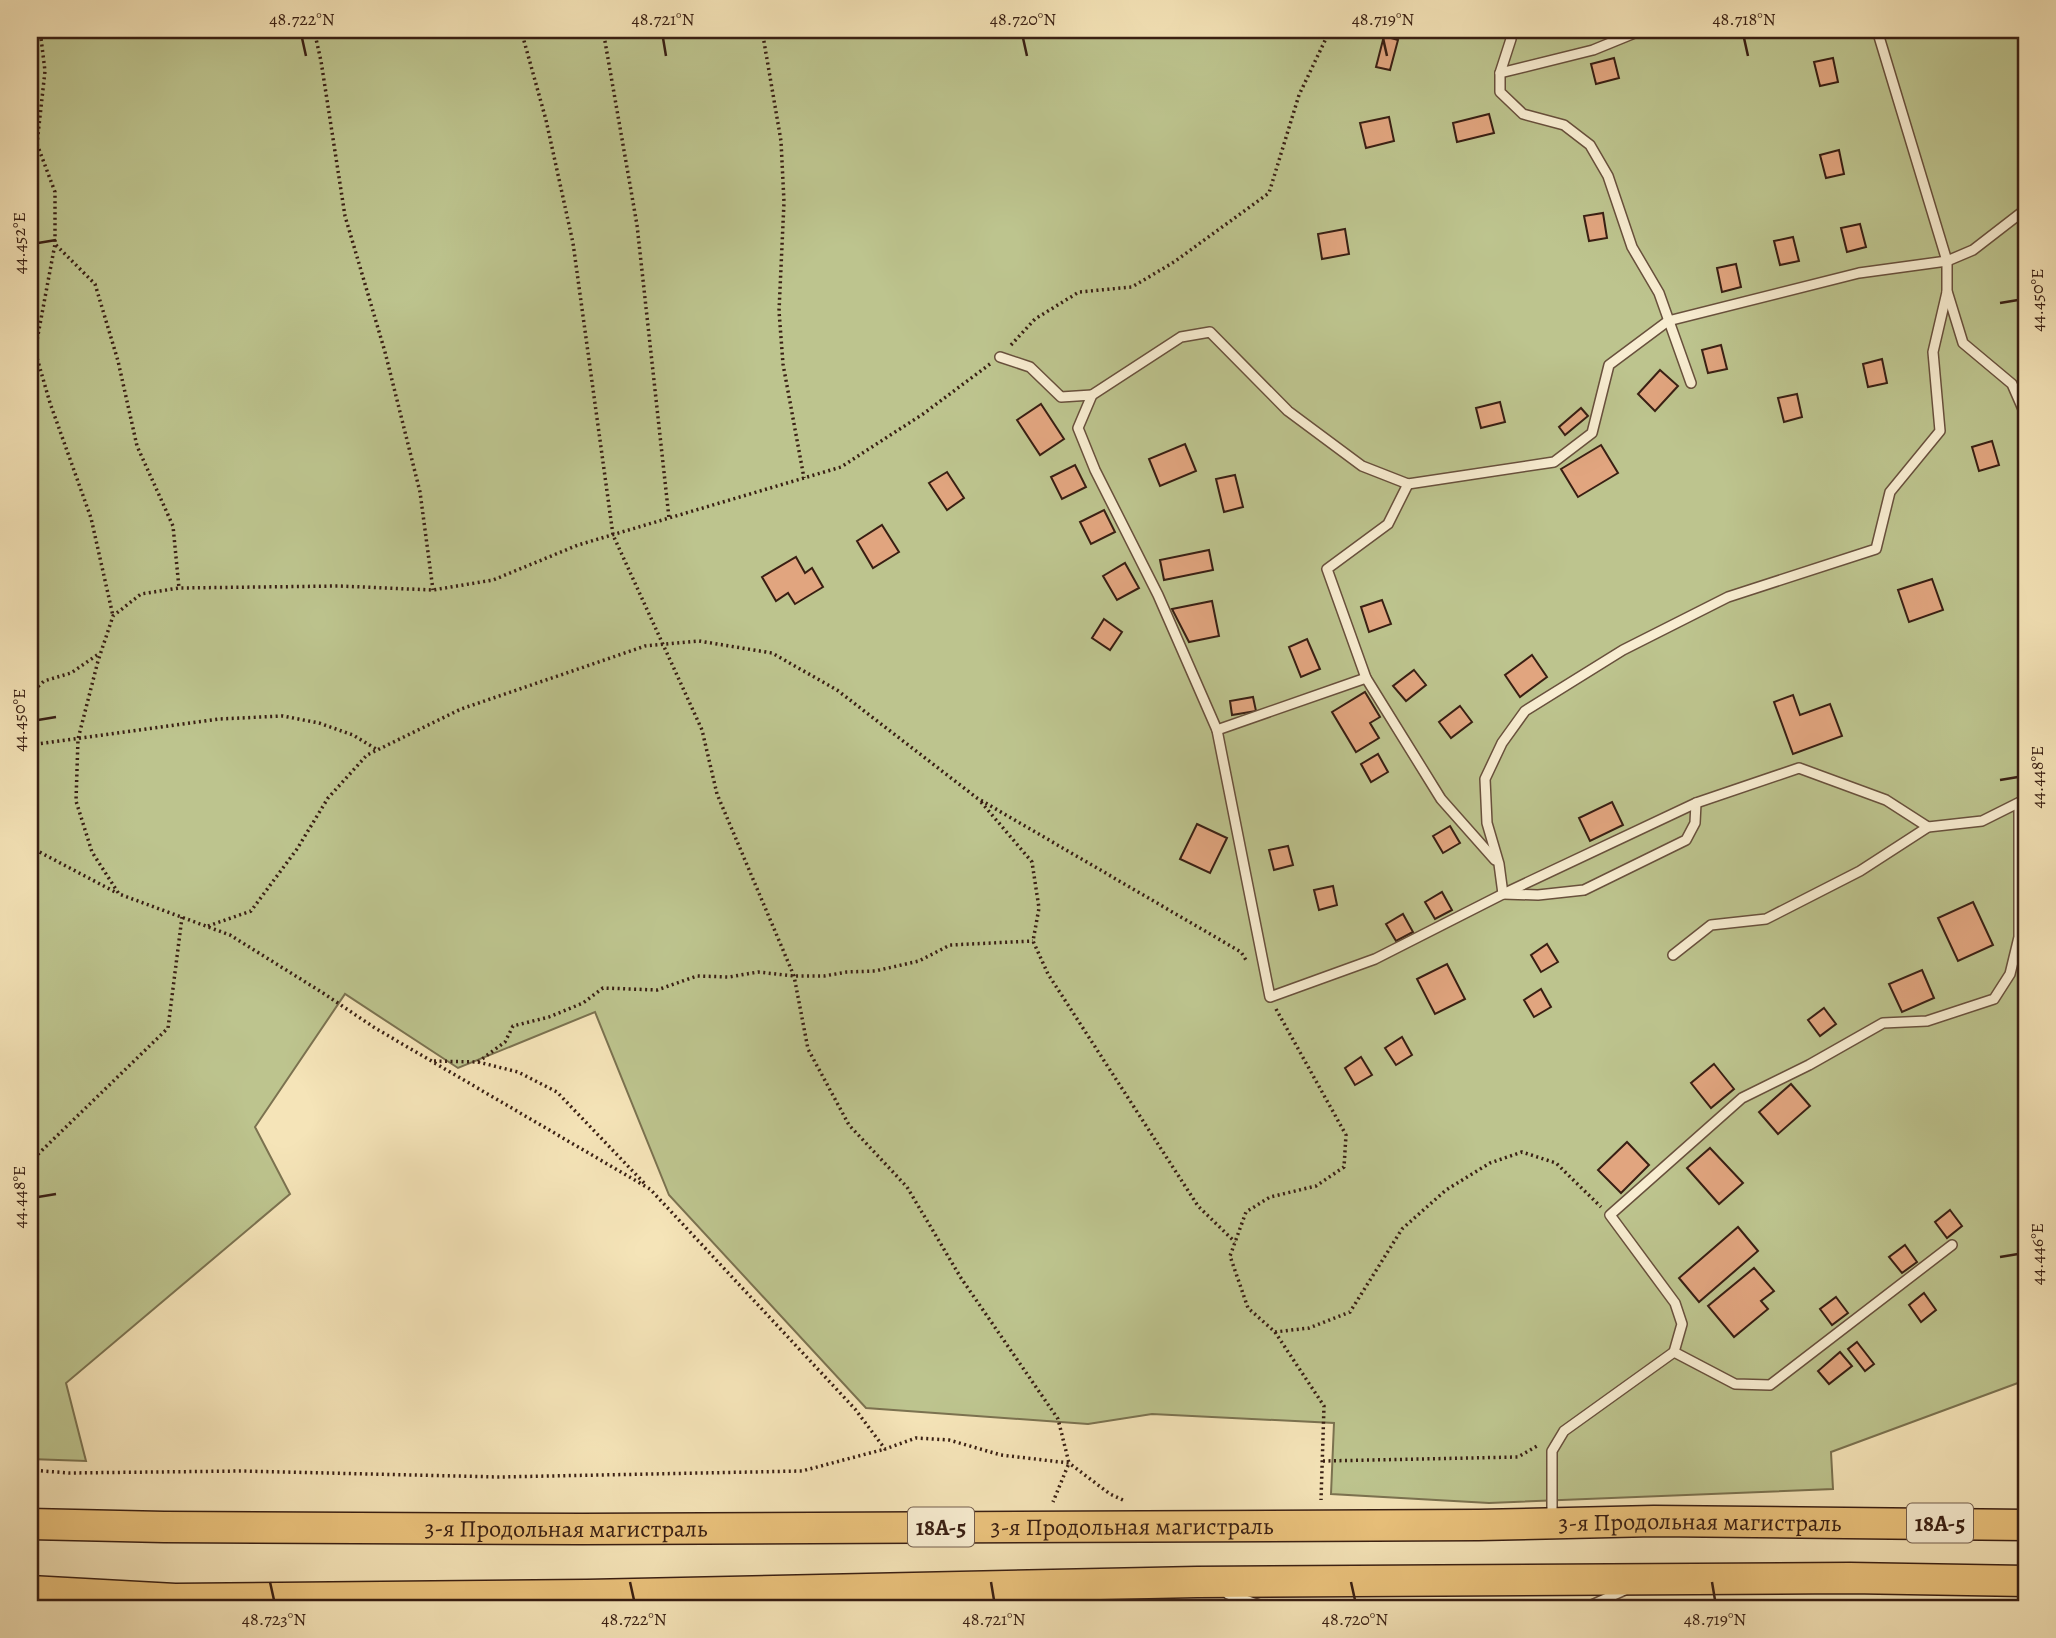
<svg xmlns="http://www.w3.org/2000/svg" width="2056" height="1638" viewBox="0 0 2056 1638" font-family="Alegreya,serif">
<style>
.green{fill:#bdc48e;stroke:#7b7250;stroke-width:2}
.building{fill:#e1a57f;stroke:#391f13;stroke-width:2}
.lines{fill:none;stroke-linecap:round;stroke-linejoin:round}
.service-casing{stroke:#68503c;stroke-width:12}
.trunk-casing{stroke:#391f13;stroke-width:33}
.path{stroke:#391f13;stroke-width:3.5;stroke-dasharray:2 3.5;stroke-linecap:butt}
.service{stroke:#f8edd1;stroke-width:9}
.trunk{stroke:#eac27c;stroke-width:30}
.ticks{fill:none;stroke:#391f13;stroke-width:2.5}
.labels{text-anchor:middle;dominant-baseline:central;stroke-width:6;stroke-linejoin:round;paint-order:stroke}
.shield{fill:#f8edd1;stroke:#725d4c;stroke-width:2}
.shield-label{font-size:23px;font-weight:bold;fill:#391f13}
.street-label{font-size:24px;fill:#391f13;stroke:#f8edd1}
.neatline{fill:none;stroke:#391f13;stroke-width:2.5}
.ticks-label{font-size:18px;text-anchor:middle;fill:#391f13}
</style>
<rect width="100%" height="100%" fill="#f5e4b8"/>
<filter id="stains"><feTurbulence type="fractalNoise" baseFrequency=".00286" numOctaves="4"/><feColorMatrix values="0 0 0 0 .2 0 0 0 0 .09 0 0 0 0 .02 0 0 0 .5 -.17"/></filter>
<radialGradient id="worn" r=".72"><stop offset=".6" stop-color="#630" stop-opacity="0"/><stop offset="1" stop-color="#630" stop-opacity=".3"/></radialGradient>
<polygon class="green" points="30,30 2026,30 2026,1380 1831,1452 1833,1489 1489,1503 1331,1494 1334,1423 1152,1414 1088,1424 866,1408 669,1195 595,1012 458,1068 345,994 255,1127 290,1194 66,1383 86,1461 30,1459"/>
<g class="building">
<polygon points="1476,30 1493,30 1493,32 1476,33"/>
<polygon points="1384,36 1398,40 1390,70 1376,67"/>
<polygon points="1614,58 1619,78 1596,84 1591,64"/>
<polygon points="1833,58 1838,82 1820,86 1814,62"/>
<polygon points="1489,114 1494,133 1457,142 1453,123"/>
<polygon points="1389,117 1394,141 1366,148 1360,123"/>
<polygon points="1839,150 1844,174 1826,178 1820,155"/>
<polygon points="1603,213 1607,238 1589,241 1584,216"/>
<polygon points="1860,224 1866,247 1847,252 1841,228"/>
<polygon points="1345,229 1349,254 1322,259 1318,234"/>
<polygon points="1793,237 1799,261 1780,265 1774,241"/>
<polygon points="1736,264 1741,287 1722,292 1717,268"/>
<polygon points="1721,345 1727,369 1708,373 1702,350"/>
<polygon points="1882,359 1887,383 1868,387 1863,364"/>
<polygon points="1660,370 1678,386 1655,411 1638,394"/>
<polygon points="1797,394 1802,417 1784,422 1778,398"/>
<polygon points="1500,402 1505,422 1481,428 1476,408"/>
<polygon points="1041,404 1064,439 1040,455 1017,420"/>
<polygon points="1581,408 1588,416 1565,435 1559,427"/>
<polygon points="1992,441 1999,465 1979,471 1972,447"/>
<polygon points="1185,444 1196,471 1160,486 1149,459"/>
<polygon points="1601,445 1618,473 1578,497 1561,469"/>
<polygon points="1075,465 1086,487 1062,499 1051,477"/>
<polygon points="947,472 964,498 947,510 929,483"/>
<polygon points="1235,475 1243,507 1224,512 1216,479"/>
<polygon points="1104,510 1115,532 1091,544 1080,522"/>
<polygon points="882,525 899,552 873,568 857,541"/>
<polygon points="1209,550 1213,570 1164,580 1160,560"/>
<polygon points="796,557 805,573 812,568 823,587 795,604 788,593 776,601 762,577"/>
<polygon points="1125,563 1139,588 1117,600 1103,576"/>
<polygon points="1932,579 1943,610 1909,622 1898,590"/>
<polygon points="1382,600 1391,624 1369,632 1361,607"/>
<polygon points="1212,601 1219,636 1189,642 1172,609"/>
<polygon points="1104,619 1122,632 1110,650 1092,638"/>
<polygon points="1307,639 1320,669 1301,677 1289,647"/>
<polygon points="1532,655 1547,677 1520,697 1505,675"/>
<polygon points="1414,670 1426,685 1406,701 1393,686"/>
<polygon points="1365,692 1380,717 1370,723 1379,738 1356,752 1332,712"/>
<polygon points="1793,695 1800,715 1830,704 1842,736 1793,754 1774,702"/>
<polygon points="1253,697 1256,711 1232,715 1230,701"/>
<polygon points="1460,706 1472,722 1451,738 1439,722"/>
<polygon points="1378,754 1388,772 1371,782 1361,764"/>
<polygon points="1612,802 1623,825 1590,841 1579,818"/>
<polygon points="1197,824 1227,838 1210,873 1180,859"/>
<polygon points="1450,826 1460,843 1443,853 1433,836"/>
<polygon points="1288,846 1293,865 1274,870 1269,850"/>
<polygon points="1333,886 1337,905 1319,910 1314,890"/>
<polygon points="1442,892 1452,910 1435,919 1425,902"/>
<polygon points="1973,902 1993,945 1958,961 1938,918"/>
<polygon points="1403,914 1413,932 1396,941 1386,924"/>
<polygon points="1547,944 1558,962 1541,972 1531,955"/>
<polygon points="1447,964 1465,999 1435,1014 1417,979"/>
<polygon points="1922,970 1934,998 1902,1012 1889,984"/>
<polygon points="1541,989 1551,1007 1534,1017 1524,1000"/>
<polygon points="1824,1008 1836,1024 1820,1036 1808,1020"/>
<polygon points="1402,1037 1412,1055 1396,1065 1385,1048"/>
<polygon points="1361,1057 1372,1075 1355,1085 1345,1068"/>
<polygon points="1714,1064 1734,1089 1711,1108 1691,1083"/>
<polygon points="1791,1084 1810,1106 1778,1134 1759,1112"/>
<polygon points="1627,1142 1649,1165 1621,1193 1598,1170"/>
<polygon points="1710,1148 1743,1183 1719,1204 1687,1168"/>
<polygon points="1950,1210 1962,1226 1947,1238 1935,1222"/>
<polygon points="1738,1227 1758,1251 1699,1302 1679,1278"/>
<polygon points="1905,1245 1917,1262 1902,1273 1889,1257"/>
<polygon points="1754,1268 1774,1291 1761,1301 1768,1309 1734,1337 1708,1306"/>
<polygon points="1924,1293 1936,1310 1921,1322 1909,1305"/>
<polygon points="1836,1297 1848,1313 1832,1325 1820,1309"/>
<polygon points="1857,1342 1874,1364 1865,1371 1848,1349"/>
<polygon points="1840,1352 1852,1366 1829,1384 1818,1371"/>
</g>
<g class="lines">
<g class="service-casing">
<g id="service">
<polyline points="1510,30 1511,39 1500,73 1500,92 1523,114 1564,125 1590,145 1608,176 1632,247 1659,293 1691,383"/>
<polyline points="1877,30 1947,261 1973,250 2026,209"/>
<polyline points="1500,73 1593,50 1642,30"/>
<polyline points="1000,357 1030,367 1061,397 1092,395"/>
<polyline points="1408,484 1388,524 1327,569 1366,678 1441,799 1495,860"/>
<polyline points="1217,730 1366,678"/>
<polyline points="1696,803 1695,823 1686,840 1584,890 1538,895 1503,894 1499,864 1487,823 1485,779 1502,743 1525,711 1623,650 1728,597 1876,549 1890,492 1940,431 1933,352 1947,292"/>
<polyline points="1928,827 1886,800 1799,768 1696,803 1503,894 1375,959 1270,997 1217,730 1158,595 1095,470 1078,428 1092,395 1181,337 1210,332 1288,411 1362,466 1408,484 1554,462 1592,433 1609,365 1668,321 1859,273 1947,261 1947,291 1963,343 2012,384 2026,416"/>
<polyline points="1673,955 1711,925 1766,919 1860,871 1928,827 1982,821 2026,799"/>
<polyline points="1952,1245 1770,1385 1735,1384 1674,1352 1682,1324 1675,1303 1610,1215 1742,1098 1809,1065 1883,1023 1927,1021 1994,999 2010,974 2019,937 2019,803"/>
<polyline points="1552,1518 1552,1451 1564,1431 1674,1352"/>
<polyline points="1228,1594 1268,1608"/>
<polyline points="1585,1608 1625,1590"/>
</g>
</g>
<g class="trunk-casing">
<g id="trunk">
<path id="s1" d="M30 1524 164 1527 582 1529 1479 1525 1654 1521 2026 1525"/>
<polyline points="30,1591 175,1599 587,1595 1197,1582 1850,1578 2026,1581"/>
</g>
</g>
<g class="path">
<polyline points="314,30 321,61 345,216 385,352 420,492 433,590"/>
<polyline points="521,30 546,120 573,243 613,535 702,730 717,794 794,976 808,1049 849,1125 907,1187 961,1278 1058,1419 1069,1463 1053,1502"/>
<polyline points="603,30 637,225 669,518"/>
<polyline points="762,30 781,141 784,202 779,311 783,364 804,478"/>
<polyline points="37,144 55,192 55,244 35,351 50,403 91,518 113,616"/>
<polyline points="30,177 35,162 45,71 40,30"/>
<polyline points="56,245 95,284 118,361 137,446 173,526 179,588"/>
<polyline points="1011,345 1035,319 1079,292 1132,287 1174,262 1269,193 1299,95 1330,30"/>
<polyline points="990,364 923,414 841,467 578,545 493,580 433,590 339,586 179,588 141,594 113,616 98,661 78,739 76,801 92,852 119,894 230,935 323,993 375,1028 650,1189 855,1409 885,1449 916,1438 949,1440 1001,1455 1069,1463 1110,1494 1125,1501"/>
<polyline points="30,694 44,681 71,673 100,653"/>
<polyline points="30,745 219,719 283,716 319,723 353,735 376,749"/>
<polyline points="981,802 1032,862 1039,908 1033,941 1048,974 1198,1206 1235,1242"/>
<polyline points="30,847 117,893"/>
<polyline points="208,926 251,911 297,849 328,798 367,755 461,709 584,667 645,646 699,641 772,653 837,690 977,798 1241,952 1246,960"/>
<polyline points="1276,1009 1346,1135 1344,1167 1316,1186 1270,1197 1246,1212 1230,1256 1248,1308 1275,1332 1309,1328 1350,1312 1402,1229 1446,1190 1490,1163 1522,1152 1556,1163 1601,1207"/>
<polyline points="434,1061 478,1062 518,1072 557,1092 646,1185"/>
<polyline points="478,1062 505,1042 513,1026 549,1017 583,1003 603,988 657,990 697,976 729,977 758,972 794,976 824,976 847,972 875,971 919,961 950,945 1033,941"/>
<polyline points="30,1162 168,1028 182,917"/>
<polyline points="1275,1332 1324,1406 1321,1500"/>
<polyline points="1323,1461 1518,1457 1539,1445"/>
<polyline points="30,1470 69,1473 241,1471 499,1477 802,1471 885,1449"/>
</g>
<use href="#service" class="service"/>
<use href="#trunk" class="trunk"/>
</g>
<path class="ticks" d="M302 38 306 56M663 38 666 56M1023 38 1027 56M1383 38 1387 56M1744 38 1748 56M38 243 56 240M2000 303 2018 300M38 720 56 717M2000 780 2018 777M38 1197 56 1194M2000 1257 2018 1254M270 1582 274 1600M630 1582 634 1600M991 1582 994 1600M1351 1582 1355 1600M1712 1582 1715 1600"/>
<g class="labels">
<g class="shield">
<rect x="1907" y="1503.5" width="66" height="39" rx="5"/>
<rect x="908" y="1507.5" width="66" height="39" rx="5"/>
</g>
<g class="shield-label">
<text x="1940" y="1523">18А-5</text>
<text x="941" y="1527">18А-5</text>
</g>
<g class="street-label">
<text stroke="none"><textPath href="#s1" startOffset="1670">3-я Продольная магистраль</textPath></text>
<text stroke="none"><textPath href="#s1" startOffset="1102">3-я Продольная магистраль</textPath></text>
<text stroke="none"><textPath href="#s1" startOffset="536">3-я Продольная магистраль</textPath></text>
</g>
</g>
<rect width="2056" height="1638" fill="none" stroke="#f5e4b8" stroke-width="77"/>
<rect x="38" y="38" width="1980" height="1562" class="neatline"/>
<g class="ticks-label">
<text x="302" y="25">48.722°N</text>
<text x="663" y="25">48.721°N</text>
<text x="1023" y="25">48.720°N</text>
<text x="1383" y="25">48.719°N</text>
<text x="1744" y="25">48.718°N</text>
<text transform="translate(19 243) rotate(-90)" y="6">44.452°E</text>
<text transform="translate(2037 300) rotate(-90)" y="6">44.450°E</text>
<text transform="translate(19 720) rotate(-90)" y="6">44.450°E</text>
<text transform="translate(2037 777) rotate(-90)" y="6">44.448°E</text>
<text transform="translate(19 1197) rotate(-90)" y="6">44.448°E</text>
<text transform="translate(2037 1254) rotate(-90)" y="6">44.446°E</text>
<text x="274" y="1625">48.723°N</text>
<text x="634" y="1625">48.722°N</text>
<text x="994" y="1625">48.721°N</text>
<text x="1355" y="1625">48.720°N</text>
<text x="1715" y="1625">48.719°N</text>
</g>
<rect width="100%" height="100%" filter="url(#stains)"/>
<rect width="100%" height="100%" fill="url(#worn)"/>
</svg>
